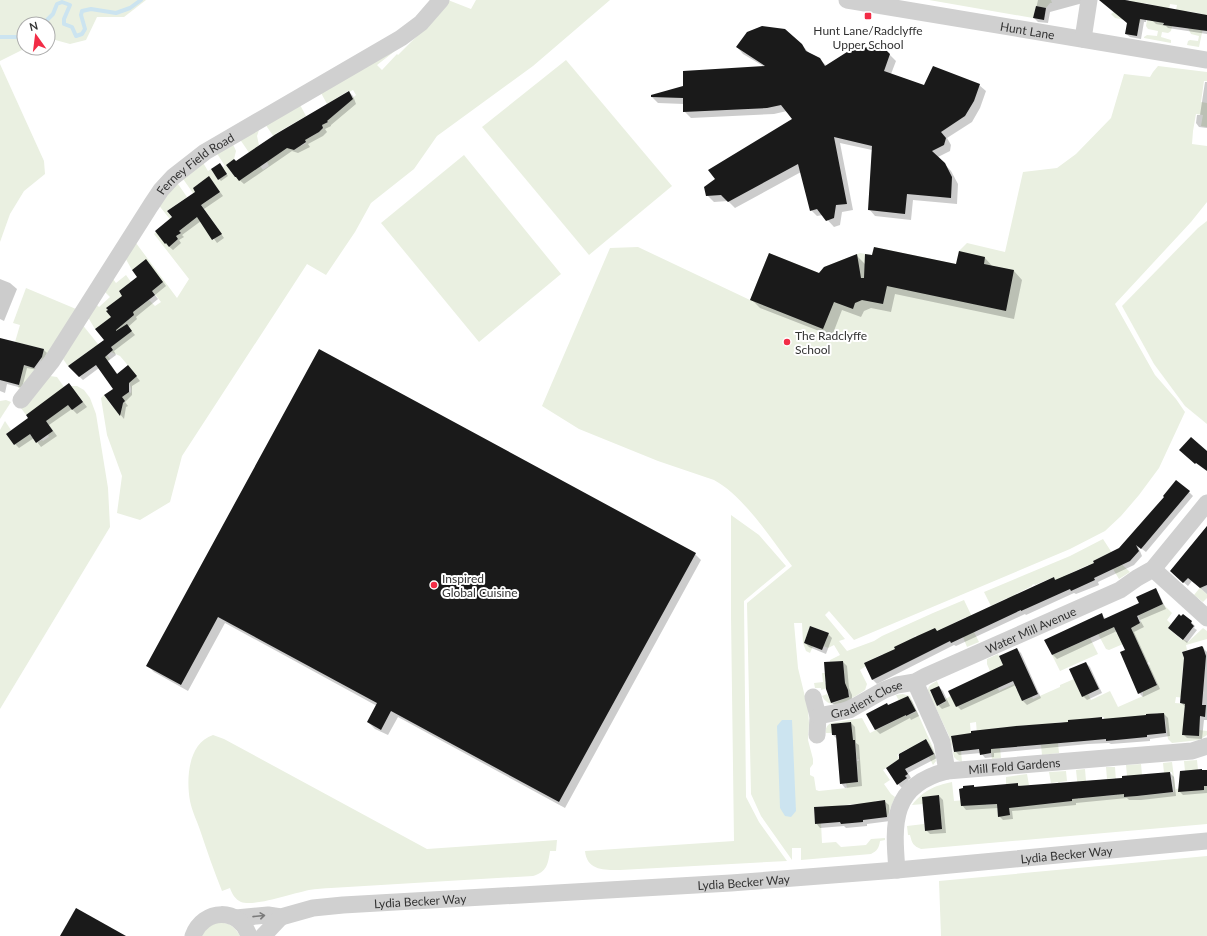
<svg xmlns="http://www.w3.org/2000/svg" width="1207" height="936" viewBox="0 0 1207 936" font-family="Lato,sans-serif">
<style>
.green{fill:#eaf0e1;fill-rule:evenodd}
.water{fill:#cce4f0}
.shadow{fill:#0003}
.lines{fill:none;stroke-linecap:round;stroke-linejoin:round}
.stream{stroke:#cce4f0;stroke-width:4}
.building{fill:#1a1a1a}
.minor{stroke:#d0d0d0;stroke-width:17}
.oneway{stroke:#7a7a7a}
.poi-dot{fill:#f22c46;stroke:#fff;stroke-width:1.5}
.labels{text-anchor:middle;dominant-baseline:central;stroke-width:4;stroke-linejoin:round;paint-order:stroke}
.poi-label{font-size:12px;fill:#333;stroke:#fff;text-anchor:start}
.street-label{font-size:12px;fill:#333;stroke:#fff}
</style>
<rect width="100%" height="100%" fill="#fff"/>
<g class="green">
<polygon points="0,0 146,0 124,17 97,17 86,40 70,44 48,38 48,24 24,24 24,48 26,48 0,61"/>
<path d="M448 0 471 9 476 0H610L533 66 437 136 414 169 371 203 355 232 326 275 307 264 182 456 170 502 140 520 117 513 122 476 107 435 101 398 104 395 111 405 118 410 122 408V404L125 402 122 397 129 392 131 393C133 385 125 378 120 372L137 376 120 356 111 352 113 350 111 347 122 338 111 324 95 329 86 314 94 302 99 307 110 297 102 289 110 275 116 283 126 275 131 282 119 291 134 311 149 300 155 306 161 302 147 284 146 260 132 270 123 254 133 239 177 298 189 279 154 234 156 232 165 243H166L169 247 178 239 176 236 181 233 157 203 175 182 178 184 187 197 167 211 176 224 194 212 213 240 221 233 181 176 202 161 208 171 211 169 218 180 227 174 223 167 225 166 216 152 232 142 236 151 234 159 226 165 235 177 250 154 239 138 259 130 257 136 259 145 250 152 263 170 269 166 267 162 283 150 265 124 299 103 306 116 275 134 284 149 289 147 294 150 299 147 297 139 301 146 306 143 303 137 309 138 319 132 323 128 322 125 328 122 320 107 327 119 333 116 356 95 353 90 349 92 348 91 327 104 320 91 395 51 377 65 382 70 397 54 398 55 425 28ZM209 177 220 192 204 203 193 188ZM122 299 134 315 119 327 107 311 108 310 107 309Z"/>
<polygon points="929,0 1051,0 1052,3 1050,3 1046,8 1036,6 1033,18"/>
<polygon points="1129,0 1207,0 1207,28 1203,28 1199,47 1187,45 1188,41 1190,40 1198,41 1199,36 1191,34 1188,28 1200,30 1203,14 1187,11 1185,26 1176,10 1177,5 1170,4 1169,9 1166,9 1163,24 1172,26 1171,31 1168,33 1162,32 1161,37 1171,40 1171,43 1144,38 1144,37 1147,35 1157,36 1158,31 1148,29 1146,26 1147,20 1159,22 1162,7 1144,3 1140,23 1115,18 1111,14 1114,12 1121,18 1133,3"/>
<polygon points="566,60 672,186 589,255 482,127"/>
<polygon points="0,64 44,161 45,174 24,191 10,214 0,242"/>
<path d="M1158 66 1207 72V81H1204L1201 102 1207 103V127L1201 126 1203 115 1196 114 1193 131 1192 144 1207 146V202L1191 222 1115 304 1155 375 1176 399 1185 412 1159 468 1139 495 1121 516 1105 531 1070 549 854 640 829 611 825 615 845 639 839 641 847 651 874 641 882 636 933 613 964 600 974 621 969 623 966 617 944 628 946 633 917 637 916 635 898 654 886 660 883 654 864 663 866 666 860 670 867 684 865 690C854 697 831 714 822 696L827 694 832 704 850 696 846 686 839 684 821 690V688H815L814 683 823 682 822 673H825V683L845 682 843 661 830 662V660L840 655 834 645 828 648 824 646 829 633 810 626 804 643 813 646 810 653 806 651 803 643 802 623H794L798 668 808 709 809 723 808 740 813 759V764L810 768V775L814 777 816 790 819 791 847 788 846 783 858 782 857 761H859V759L857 760 855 740 846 741 852 733 851 722 831 724 832 733H826C825 728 827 725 831 723L862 718 870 733 896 720 905 713 906 716 916 712 908 696 899 701 896 695 903 694 910 696 934 750 936 761 933 765 929 757 934 754 926 739 918 743 919 747 914 759 907 749 897 755 904 766 898 760 883 770 890 780 884 784 891 794 895 797 887 817 885 800 875 801 876 806C856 802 844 804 825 811L824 806 814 807 815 824 821 823 822 843 836 842 841 847 866 845 871 839 885 838V840L880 841C879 848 877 851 871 854L801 860V848H792V860L761 816 751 794 747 603 792 566C771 539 744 496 714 480L658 461 579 429 542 406 610 248 638 247 750 300 769 253 819 273 824 267 860 253 872 255 874 247 956 264 959 251 967 243 1005 252 1023 172 1057 168 1076 154 1111 118 1124 74 1150 77 1153 72Z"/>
<polygon points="464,155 561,274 479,342 381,223"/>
<polygon points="1207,221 1207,424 1185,406 1154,364 1122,306 1198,228"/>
<polygon points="26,288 76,309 39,369 25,387 18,388 22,374 1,368 0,373 0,364 5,365 6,361 39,369 44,349 15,342 20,325 13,323"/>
<polygon points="81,323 110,359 106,362 94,347 68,366 63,359"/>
<polygon points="50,376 57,377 64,387 68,405 72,410 83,402 71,386 77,386 84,390 90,398 96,414 108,488 110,527 0,709 0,430 5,421 11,430 6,434 14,445 25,437 27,430 36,443 42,440 43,441 49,437 48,435 53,431 37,408 26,415 21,408"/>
<polygon points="6,400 11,402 0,419 0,401"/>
<path d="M731 515 759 535 786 566 744 601 746 797 759 822 787 861 620 870C605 870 587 871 585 851L734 841 731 616Z"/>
<polygon points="1103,539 1116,559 1130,572 1119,579 1113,569 1118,567 1111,552 1093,561 1096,567 1090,570 1088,565 1065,576 1057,585 1054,577 1035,585 1034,584 1032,585 1032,586 1014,595 1016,600 1010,603 1007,598 991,606 984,592 1070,556"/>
<polygon points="1207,579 1207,582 1201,589 1207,594 1207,598 1203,602 1194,595"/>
<path d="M1163 604 1172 613 1167 620 1171 624 1168 628 1182 640 1183 639 1188 642 1203 628 1207 631V639L1186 645 1187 650 1182 652 1185 662 1183 667 1181 688 1187 698 1176 697 1175 703 1187 704 1186 715 1200 716 1199 730 1207 731V735L1199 740 1172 743 1168 739 1165 717 1159 718 1158 713 1145 715V718L1104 722V717L1092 718 1068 724 1061 722 1049 724 1051 744 1058 743 1059 753 1042 755 1041 745 1049 744 1047 724 1035 725 1029 730 1028 725 991 729 993 749 1000 748 1001 758 992 759 989 735 977 734 976 722 970 723 971 735 951 736 953 752 961 751 962 762 957 760 954 757 949 736 928 691C928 685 932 684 937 681L939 686 930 691 937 706 946 702 945 699 951 696 977 698V697L992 676 987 664V659L998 654 1008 675 995 681 999 691 1014 684 1023 701 1032 697 1033 699 1060 687V685L1074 679 1088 694 1091 700 1110 691 1118 707 1143 696V691L1157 684 1148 666 1150 664 1149 662 1147 663 1138 644H1123L1109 650 1106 649 1098 634 1112 623 1117 634 1141 622 1137 612 1143 613Z"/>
<polygon points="974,632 979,642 967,647 963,637"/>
<polygon points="1090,638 1098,654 1060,671 1052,655"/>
<path d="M213 735 224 739 427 849 557 840 556 851H550C548 864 547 872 533 876L331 888C324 888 316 889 309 890 294 893 254 907 241 902 235 899 232 894 230 888L222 891C214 871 207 851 200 830 197 821 192 811 190 801 186 779 188 743 213 735Z"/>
<path d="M1197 760 1198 770 1194 790H1204V786L1207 785V824L921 849C913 846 912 843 910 835H908L907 826 924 824 925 831 942 829 941 820H936L935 805H940L939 795 923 797V804L912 805C924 790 934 786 952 782L954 801 986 798V805L998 804V806H997L998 816 1010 815 1008 803 1020 801 1018 783 1006 784V777L1027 774 1029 785 1020 786 1048 804 1060 802 1058 782 1051 783 1049 772 1066 771 1067 781 1060 782 1062 802 1072 801V798L1078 797V799H1079L1076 770 1085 769 1086 781H1079L1080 798 1091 797 1090 794 1105 793 1106 796 1116 795 1115 778 1107 779 1106 767H1115L1117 796 1118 794 1124 793V797L1127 776 1126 765 1141 764 1142 775 1135 776 1137 796 1174 792 1172 772 1164 773 1163 763 1172 762 1176 793V789L1182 788 1185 771 1184 761Z"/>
<polygon points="1207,856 1207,936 941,936 939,881"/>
<path d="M216 923C229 922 233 925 240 936H202C205 929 209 926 216 923Z"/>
</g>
<polygon class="water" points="782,720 792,720 796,811 791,817 785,816 780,808 777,726"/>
<g class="shadow">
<polygon points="1038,0 1083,0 1083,3 1050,12 1048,23 1038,22 1034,18"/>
<polygon points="1103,0 1128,0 1146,15 1146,22 1144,22 1141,39 1130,37 1126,34 1128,24"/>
<polygon points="1207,16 1207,34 1168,28 1166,26 1156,24 1152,20"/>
<polygon points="802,45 810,54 819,59 827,66 885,50 896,61 891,74 925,86 979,85 986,91 980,108 972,122 947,138 951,145 950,151 938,157 951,171 958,184 957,204 913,200 911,220 875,216 869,209 872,150 840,143 853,210 842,212 840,225 834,227 823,215 817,216 811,210 801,172 735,208 728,201 714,202 707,195 717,180 794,119 787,111 774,114 691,118 684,111 684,104 658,103 652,97 765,67 743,54 737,47"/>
<polygon points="1205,82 1207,82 1207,128 1199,127 1196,123 1197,115 1200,115"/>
<polygon points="349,92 353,96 356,104 331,125 331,126 325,129 327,132 323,136 308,144 310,147 298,153 292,151 244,184 236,177 236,162"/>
<polygon points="221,166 228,176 221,181 219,179"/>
<polygon points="212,181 223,196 204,209 224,238 217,243 201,221 182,235 184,237 179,240 181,243 173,250 165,243"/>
<polygon points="856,255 865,264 957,265 985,258 993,267 1014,271 1022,280 1014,319 895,294 891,312 871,308 864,311 861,317 842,310 832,336 760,308 752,300 819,274"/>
<polygon points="150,264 166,286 155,295 158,299 136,317 137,319 128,327 135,335 114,351 116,355 108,361 118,375 132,371 140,381 132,386 132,395 125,402 128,406 126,407 124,419 116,409 115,389 99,368 83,380 69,367 105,340 113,317 124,296 138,277"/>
<polygon points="0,279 10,283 17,289 4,321 0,319"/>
<polygon points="7,341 44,350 47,353 38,370 27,368 22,388 7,384 5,393 0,391 0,350"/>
<polygon points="319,351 695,554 701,560 565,808 398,717 388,735 375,729 368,722 377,706 225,623 188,691 154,672 148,666"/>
<polygon points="69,384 87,407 77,414 72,409 49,425 57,436 41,447 34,438 19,448 15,444 30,418"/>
<polygon points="1189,492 1193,496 1146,552 1138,546 1142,556 1134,565 1098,582 1099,585 1076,594 1074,593 1026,615 1025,614 956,646 954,645 877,684 873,680 865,663 937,632 1053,578 1056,580 1095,563 1120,549"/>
<polygon points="1207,526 1207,594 1192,581 1188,586 1175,575"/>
<polygon points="1155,589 1159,594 1166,609 1140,620 1144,627 1134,632 1160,689 1143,697 1139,693 1126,651 1117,631 1057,659 1053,655 1046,640 1101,614 1106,619 1140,603"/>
<polygon points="1191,622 1195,626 1194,628 1197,630 1187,643 1173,632"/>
<polygon points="828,634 832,638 826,654 809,647 805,643"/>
<polygon points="1203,648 1207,652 1207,720 1204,720 1202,739 1187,738 1183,734 1186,707 1181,703"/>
<polygon points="1017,649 1021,653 1041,698 1027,705 1023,701 1016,685 961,710 957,706 1004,666"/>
<polygon points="843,662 847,666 849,688 852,695 852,701 836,707 832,703 827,689"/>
<polygon points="1086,663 1090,667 1102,693 1087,700 1083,696"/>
<polygon points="939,687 943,691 950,706 942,709 938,705"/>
<polygon points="908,697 912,701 919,716 911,720 910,718 880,734 876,730 868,714 889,706"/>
<polygon points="1164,714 1168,718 1170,736 1150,739 1150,741 1111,744 1109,743 1088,744 994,753 994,757 985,758 981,753 959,755 955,751 1069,723 1102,718 1103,720"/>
<polygon points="851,723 855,727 856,743 859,745 862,786 845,788 841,783 837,739 833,735 832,725"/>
<polygon points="926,740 929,743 937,758 908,773 911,778 908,780 910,782 902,788 898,784 901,759 898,755"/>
<polygon points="1207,771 1207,793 1183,795 1179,791"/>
<polygon points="1170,773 1174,777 1176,796 1141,800 1129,800 1127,798 1076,803 1076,805 1012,811 1013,819 1003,820 999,816 998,808 966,810 962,805 974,786 976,788 1017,784 1021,787 1123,778"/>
<polygon points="939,796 943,800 946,833 930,834 926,830"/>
<polygon points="884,801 889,805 890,821 867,824 867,826 846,828 844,826 820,828 816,823 850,806"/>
</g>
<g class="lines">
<g class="stream">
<polyline points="43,24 53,14 57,4 62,2 70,5 64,19 64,24 72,27 76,36 82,34 85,29 81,15 82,11 91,9 116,13 130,8 141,0"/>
<polyline points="0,37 16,37 24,40"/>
</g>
</g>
<g class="building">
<polygon points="1099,0 1125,0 1207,15 1207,31 1163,25 1164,23 1140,19 1137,36 1125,34 1127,23"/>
<polygon points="1036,6 1046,8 1044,20 1033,18"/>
<polygon points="762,26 785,29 802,44 806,51 820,58 825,66 847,52 872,46 885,49 890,54 884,71 924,85 933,66 980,84 974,101 965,116 941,132 946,138 944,145 932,151 945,163 952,177 951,198 907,194 905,214 868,210 872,146 834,137 847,204 836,205 834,218 826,221 817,209 810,211 798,164 728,202 721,195 706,196 704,187 715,179 708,170 792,119 781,105 767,108 683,112 683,98 651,97 651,95 683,86 683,71 765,66 736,47 747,32"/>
<polygon points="349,91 353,99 327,121 328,122 322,125 323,128 319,132 305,140 306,142 294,150 287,148 239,181 236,177 235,177 226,165 234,159 236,161 276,134"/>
<polygon points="220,163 227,174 218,180 211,169"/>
<polygon points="209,176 220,192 201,205 222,234 212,240 197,217 179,231 181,233 176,236 178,239 169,247 166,243 165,244 155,231 172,217 167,211 195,192 193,188"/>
<polygon points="874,247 956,264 959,251 985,257 984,264 1014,270 1006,311 887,286 883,304 862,300 855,303 853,309 834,302 823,329 750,300 769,253 819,273 824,267 857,254 861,278 864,278 865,254 872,255"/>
<polygon points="146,259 163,282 152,291 155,295 133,312 134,315 116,330 116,331 127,324 132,331 111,347 113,350 105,357 117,374 128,365 137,376 129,383 129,392 122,397 125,401 123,403 120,416 104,395 113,389 96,365 79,377 68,366 104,340 95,329 111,317 106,311 108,310 106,308 122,296 119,291 137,277 132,270"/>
<polygon points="0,338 44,349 42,357 34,368 24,365 19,385 0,380"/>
<polygon points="319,349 696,553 559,802 391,711 381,730 367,722 377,703 218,617 181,685 146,666"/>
<polygon points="69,383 83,402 72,410 68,405 46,421 53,431 36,443 30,434 14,445 6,434 28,418 26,415"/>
<polygon points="1191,437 1207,451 1207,471 1196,463 1195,464 1179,450"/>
<polygon points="1176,480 1190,491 1141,549 1136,545 1139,551 1130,561 1094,578 1095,580 1071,591 1070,589 1021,611 1021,610 951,643 950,641 872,680 864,663 895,649 894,647 915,637 935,628 937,631 1054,577 1055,580 1076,571 1094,563 1093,561 1119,548 1156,506 1164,497 1163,496"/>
<polygon points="1207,526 1207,585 1200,588 1188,578 1183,583 1170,571"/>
<polygon points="1156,588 1163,604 1137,616 1140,623 1131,628 1157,685 1138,694 1120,652 1125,650 1114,627 1052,655 1044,640 1102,613 1104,619 1139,603 1136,597"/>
<polygon points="1179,614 1181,616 1183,614 1192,621 1191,623 1194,626 1183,640 1168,628"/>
<polygon points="810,626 829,633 822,650 804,643"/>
<polygon points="1202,646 1203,647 1206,656 1202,705 1206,705 1205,717 1200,716 1199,736 1182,735 1185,704 1180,703 1184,658 1182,652"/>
<polygon points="1017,648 1038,694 1022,701 1013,681 956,707 948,691 1003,665 999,656"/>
<polygon points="843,661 845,683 848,690 849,697 831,703 826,689 824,662"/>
<polygon points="1086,662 1099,689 1082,697 1069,669"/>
<polygon points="939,686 946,701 937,706 930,690"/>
<polygon points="908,696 916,711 906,716 906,715 875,730 866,714 887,703 888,705"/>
<polygon points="1164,713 1166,733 1147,735 1147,737 1106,741 1106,739 1084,741 991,749 991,753 980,755 979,749 954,752 951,736 971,733 971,731 1016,726 1068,722 1068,720 1092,718 1102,717 1102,719 1146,715 1146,714"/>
<polygon points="851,722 853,740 855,740 858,782 840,784 836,735 832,735 831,724"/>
<polygon points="926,739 934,754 905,769 908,774 905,776 907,778 897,785 886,768 899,759 899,754"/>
<polygon points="1202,769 1202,770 1207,770 1207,786 1204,786 1204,790 1178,792 1180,771"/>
<polygon points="1170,772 1173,792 1137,796 1124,797 1124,794 1072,799 1072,801 1009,808 1010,815 998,817 997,804 961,806 959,789 963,788 963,786 974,785 974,787 1018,783 1018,786 1122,778 1122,776"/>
<polygon points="939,795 942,829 925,831 922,797"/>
<polygon points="885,800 887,817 863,820 863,822 841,824 840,822 815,824 814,807 850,805"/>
<polygon points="76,908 126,936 60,936"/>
</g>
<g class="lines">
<g class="minor">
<path id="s1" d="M847 0 1207 60"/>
<polyline points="1083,39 1089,0"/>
<path id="s2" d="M21 400 52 361 151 205 161 190 173 177 205 152 401 38 421 23 441 0"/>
<polyline points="1153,569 1207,618"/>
<polyline points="915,682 942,742 947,771"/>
<polyline points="813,697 818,716 817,735"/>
<path id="s3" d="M818 716 849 710 884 690 897 685 915 682 926 676 1120 590 1137 578 1153 569 1207 503"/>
<path id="s4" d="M897 870C893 823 891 785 947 771L1192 751 1207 746"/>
<path id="s5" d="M236 918 268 915 281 917 313 908 343 905 731 883 897 870 1207 841"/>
<path d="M193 936C203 908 240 907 249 936"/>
<polyline points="263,936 281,917"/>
</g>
</g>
<defs><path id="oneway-shaft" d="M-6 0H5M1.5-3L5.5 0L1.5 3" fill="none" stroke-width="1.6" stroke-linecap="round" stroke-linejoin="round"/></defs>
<use class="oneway" href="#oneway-shaft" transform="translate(259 916) rotate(-6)"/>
<g class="poi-dot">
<rect x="864" y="12" width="8" height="8" rx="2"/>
<circle cx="787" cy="342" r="4"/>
<circle cx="434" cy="585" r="4"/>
</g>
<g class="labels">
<g class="poi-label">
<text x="868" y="30" text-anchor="middle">Hunt Lane/Radclyffe<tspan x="868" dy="14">Upper School</tspan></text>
<text x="795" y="335">The Radclyffe<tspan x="795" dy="14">School</tspan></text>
<text x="442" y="578">Inspired<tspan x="442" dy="14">Global Cuisine</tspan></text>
</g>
<g class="street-label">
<text stroke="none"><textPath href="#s1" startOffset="183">Hunt Lane</textPath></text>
<text stroke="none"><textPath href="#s2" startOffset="296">Ferney Field Road</textPath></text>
<text stroke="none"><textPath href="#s3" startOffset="231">Water Mill Avenue</textPath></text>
<text stroke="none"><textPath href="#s3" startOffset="52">Gradient Close</textPath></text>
<text stroke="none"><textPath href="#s4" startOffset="193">Mill Fold Gardens</textPath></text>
<text stroke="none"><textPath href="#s5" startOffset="834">Lydia Becker Way</textPath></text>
<text stroke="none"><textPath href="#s5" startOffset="510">Lydia Becker Way</textPath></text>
<text stroke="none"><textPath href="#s5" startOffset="186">Lydia Becker Way</textPath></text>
</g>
</g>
<g transform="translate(36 36) rotate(346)"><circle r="19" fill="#ffffff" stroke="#adadad"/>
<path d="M0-3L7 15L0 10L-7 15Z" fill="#f22c46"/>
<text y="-6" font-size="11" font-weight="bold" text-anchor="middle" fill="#333333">N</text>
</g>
</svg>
